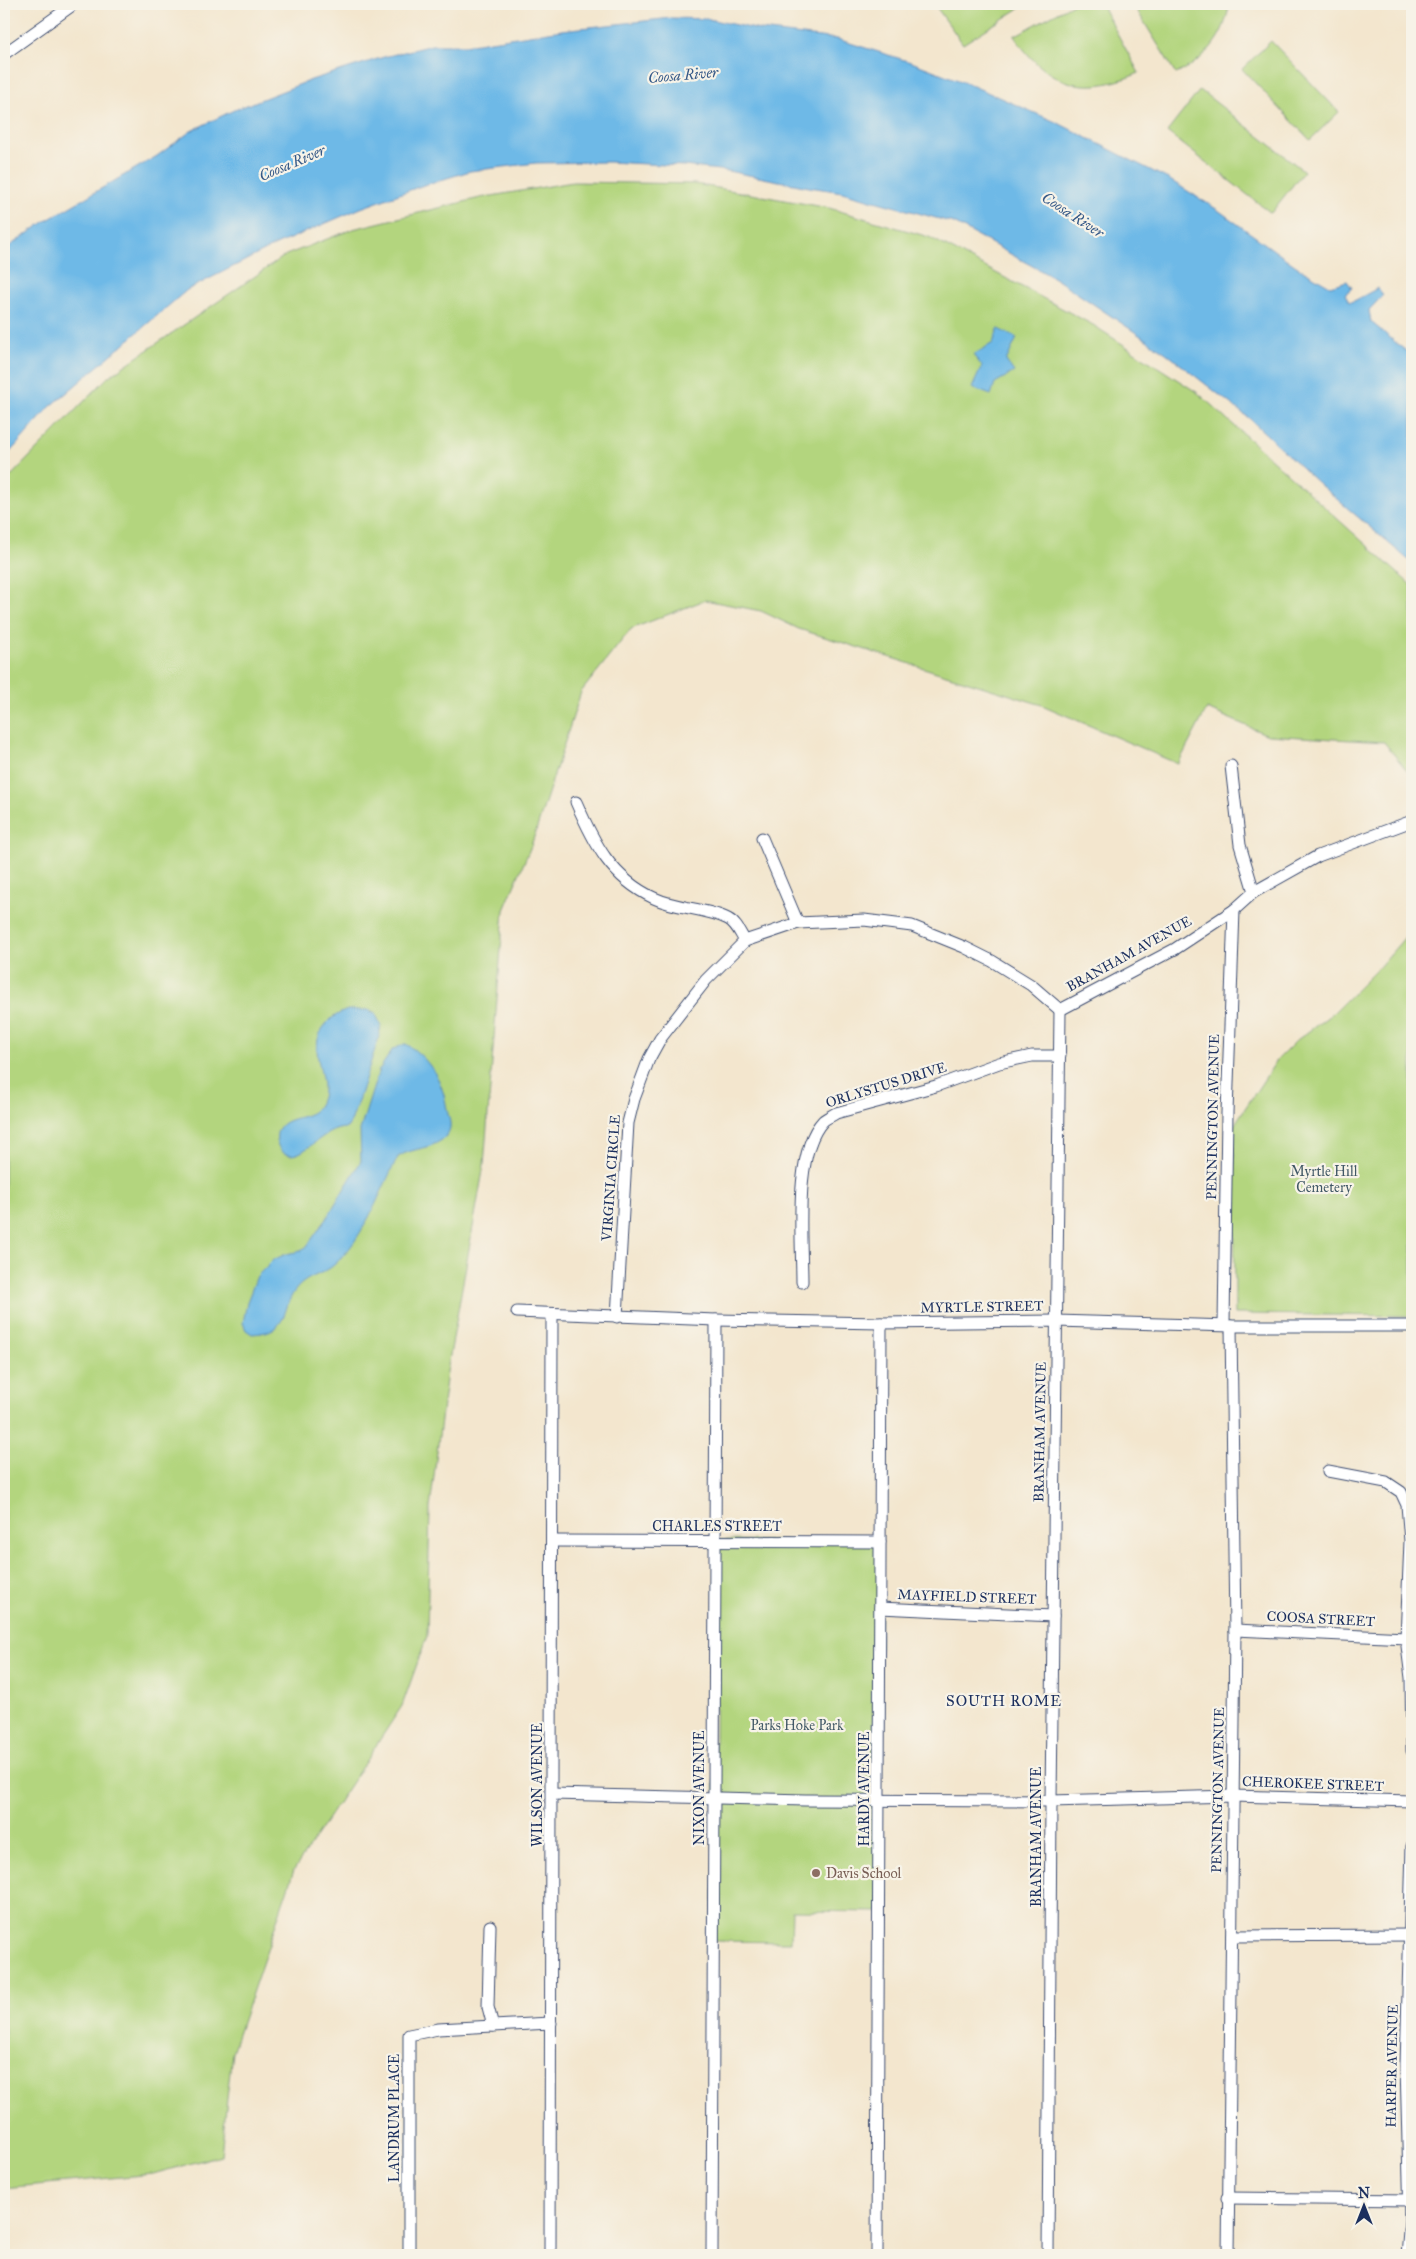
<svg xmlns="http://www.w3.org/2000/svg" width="1416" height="2259" viewBox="0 0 1416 2259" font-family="'IM FELL Great Primer',serif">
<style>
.green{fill:#b3d57e;stroke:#67826e}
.water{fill:#6eb9e7;stroke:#4474a2}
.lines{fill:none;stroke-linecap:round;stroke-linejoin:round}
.minor-casing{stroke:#3b4a6f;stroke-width:13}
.minor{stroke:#fff;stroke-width:11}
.education-dot{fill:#8d6e63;stroke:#f7f3e8;stroke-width:2}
.labels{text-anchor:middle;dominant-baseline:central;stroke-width:4.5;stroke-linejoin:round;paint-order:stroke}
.street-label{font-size:14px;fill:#1b2f5e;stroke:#f7f3e8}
.park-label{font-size:14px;fill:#415866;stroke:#f7f3e8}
.education-label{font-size:14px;fill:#785e54;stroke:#f7f3e8;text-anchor:start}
.water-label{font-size:15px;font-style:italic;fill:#345887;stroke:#f7f3e8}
.neighbourhood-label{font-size:15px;letter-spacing:1px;fill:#1b2f5e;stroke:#f7f3e8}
</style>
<rect width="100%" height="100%" fill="#f7f3e8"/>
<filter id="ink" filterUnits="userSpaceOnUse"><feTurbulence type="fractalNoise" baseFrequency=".02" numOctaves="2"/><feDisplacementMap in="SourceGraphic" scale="10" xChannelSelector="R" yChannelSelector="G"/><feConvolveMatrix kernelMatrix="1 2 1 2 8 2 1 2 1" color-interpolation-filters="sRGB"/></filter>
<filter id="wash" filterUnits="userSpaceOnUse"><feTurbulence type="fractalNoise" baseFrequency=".0096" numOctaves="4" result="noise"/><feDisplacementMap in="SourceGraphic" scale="20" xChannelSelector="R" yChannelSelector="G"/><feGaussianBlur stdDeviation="1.12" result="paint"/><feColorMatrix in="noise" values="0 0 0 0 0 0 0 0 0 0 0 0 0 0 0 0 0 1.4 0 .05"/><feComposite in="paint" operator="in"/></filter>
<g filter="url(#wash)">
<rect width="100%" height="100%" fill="#f3e6ce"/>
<g class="green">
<polygon points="934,4 1026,4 963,44"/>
<path d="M1073 4H1101L1139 73C1084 97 1048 86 1014 36Z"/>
<path d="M1133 4H1229C1226 36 1204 61 1176 74Z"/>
<polygon points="1271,41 1339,112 1310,140 1242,69"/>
<polygon points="1200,90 1304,171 1271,213 1167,132"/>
<polygon points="573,182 695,184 829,208 929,237 1093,325 1198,393 1412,586 1412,777 1384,742 1268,735 1207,709 1178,764 1042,705 799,629 761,611 705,600 631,629 581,692 531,846 504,910 484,1165 447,1372 430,1508 427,1636 402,1706 294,1870 232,2052 221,2155 153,2174 4,2188 4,483 108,377 286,255 353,229 480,198"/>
<polygon points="1412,929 1412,1316 1235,1314 1234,1125 1277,1060 1297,1040 1333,1013 1380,966"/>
<polygon points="717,1540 880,1542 879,1912 792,1911 791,1942 713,1941"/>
</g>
<g class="water">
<polygon points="672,18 708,19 760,30 837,39 914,63 966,83 1058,123 1170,180 1218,210 1296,266 1330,286 1347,281 1352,288 1345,294 1349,302 1354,301 1378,288 1383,295 1369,310 1371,322 1412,356 1412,563 1318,483 1250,419 1166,353 1056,279 954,223 842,192 809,187 728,171 684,166 609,162 536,163 470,171 421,186 361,208 278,244 187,290 50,407 4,459 4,250 44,222 157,156 191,131 234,110 311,80 384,57 432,45 465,45 562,30"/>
<polygon points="998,329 1017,338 1006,361 1014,372 995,383 991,395 972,388 982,366 973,355 993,343"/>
<path d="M348 1010H368L375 1013 381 1025 378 1040 351 1122 347 1128C322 1127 304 1161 286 1154 281 1152 278 1147 277 1142 273 1113 308 1122 317 1108 336 1081 302 1052 326 1024 332 1017 339 1013 348 1010Z"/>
<path d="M406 1044C430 1059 443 1081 447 1110 449 1119 453 1126 447 1135 435 1150 412 1147 398 1157 380 1191 364 1239 334 1265 324 1274 308 1276 298 1287 279 1307 293 1332 252 1334L246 1330 243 1323 247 1302 257 1276 273 1260 286 1254 301 1251 307 1246 326 1219 361 1161 360 1130 379 1070 393 1049Z"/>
</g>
</g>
<g filter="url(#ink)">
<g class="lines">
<g class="minor-casing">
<g id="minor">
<polyline points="4,54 74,4"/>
<polyline points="1231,766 1240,845 1254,892"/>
<path d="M576 802C594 843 611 878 654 898 677 909 707 908 728 919 736 923 740 933 745 941"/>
<polyline points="762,838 798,923"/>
<polyline points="1060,1010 1175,949 1234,910 1254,892 1318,856 1412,821"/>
<path d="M802 1282C802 1239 793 1153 823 1121 826 1118 832 1116 836 1113L936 1086 999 1063 1032 1056H1060"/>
<polyline points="517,1312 716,1320 881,1323 1056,1321 1231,1326 1412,1326"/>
<polyline points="617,1317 628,1123 634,1099 649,1059 660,1039 706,980 745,941 798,923 864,920 912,926 964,947 992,961 1031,985 1060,1010"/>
<polyline points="1224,1325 1227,1113 1234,910"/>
<polyline points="1328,1471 1386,1482 1401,1492 1407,1505 1410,1541 1406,1638 1411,1678 1412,1751"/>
<polyline points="553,1541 880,1542"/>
<polyline points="880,1608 1053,1616"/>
<polyline points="1235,1630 1406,1638"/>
<polyline points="552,1794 805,1800 1051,1801 1232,1796 1412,1801"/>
<polyline points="490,1926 488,2007 493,2026"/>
<polyline points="1232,1936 1412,1935"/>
<polyline points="1227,2198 1412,2200"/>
<polyline points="409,2255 409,2035 438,2029 551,2023"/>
<polyline points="550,2255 552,1315"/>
<path d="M712 2255C711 1944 717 1632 716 1320"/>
<polyline points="877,2255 881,1323"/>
<polyline points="1048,2255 1051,1801 1060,1010"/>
<polyline points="1228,2255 1235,1630 1231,1326"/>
<polyline points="1407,2255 1410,2219 1406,2066 1412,1846"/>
</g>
</g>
<use href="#minor" class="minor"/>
</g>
</g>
<circle class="education-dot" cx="816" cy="1873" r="5"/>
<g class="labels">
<g class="street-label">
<text transform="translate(1129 954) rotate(-29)">BRANHAM AVENUE</text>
<text transform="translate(886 1085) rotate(-17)">ORLYSTUS DRIVE</text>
<text transform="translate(1213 1117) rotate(-89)">PENNINGTON AVENUE</text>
<text transform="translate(611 1178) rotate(-86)">VIRGINIA CIRCLE</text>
<text transform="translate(982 1307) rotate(-1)">MYRTLE STREET</text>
<text transform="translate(1040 1432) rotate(-89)">BRANHAM AVENUE</text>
<text x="717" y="1526">CHARLES STREET</text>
<text transform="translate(967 1597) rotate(2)">MAYFIELD STREET</text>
<text transform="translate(1321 1619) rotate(3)">COOSA STREET</text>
<text transform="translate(1313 1784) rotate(2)">CHEROKEE STREET</text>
<text transform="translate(537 1785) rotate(-90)">WILSON AVENUE</text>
<text transform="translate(699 1788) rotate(-90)">NIXON AVENUE</text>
<text transform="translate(864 1789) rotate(-90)">HARDY AVENUE</text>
<text transform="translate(1218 1790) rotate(-89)">PENNINGTON AVENUE</text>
<text transform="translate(1036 1837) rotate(-90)">BRANHAM AVENUE</text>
<text transform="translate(1392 2066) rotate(-89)">HARPER AVENUE</text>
<text transform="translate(394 2118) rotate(-90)">LANDRUM PLACE</text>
</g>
<g class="park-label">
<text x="1324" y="1171">Myrtle Hill<tspan x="1324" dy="16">Cemetery</tspan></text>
<text x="797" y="1725">Parks Hoke Park</text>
</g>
<g class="education-label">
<text x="826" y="1873">Davis School</text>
</g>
<g class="water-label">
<text transform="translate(683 75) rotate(-5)">Coosa River</text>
<text transform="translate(292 163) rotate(-23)">Coosa River</text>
<text transform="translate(1073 215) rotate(33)">Coosa River</text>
</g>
<g class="neighbourhood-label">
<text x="1004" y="1701">SOUTH ROME</text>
</g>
</g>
<rect width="1416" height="2259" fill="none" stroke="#f7f3e8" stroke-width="20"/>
<g transform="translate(1364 2206)" stroke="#f7f3e8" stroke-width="4" paint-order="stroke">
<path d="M0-4L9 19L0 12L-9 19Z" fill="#1b2f5e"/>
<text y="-8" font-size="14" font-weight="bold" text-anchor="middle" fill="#1b2f5e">N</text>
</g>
</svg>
